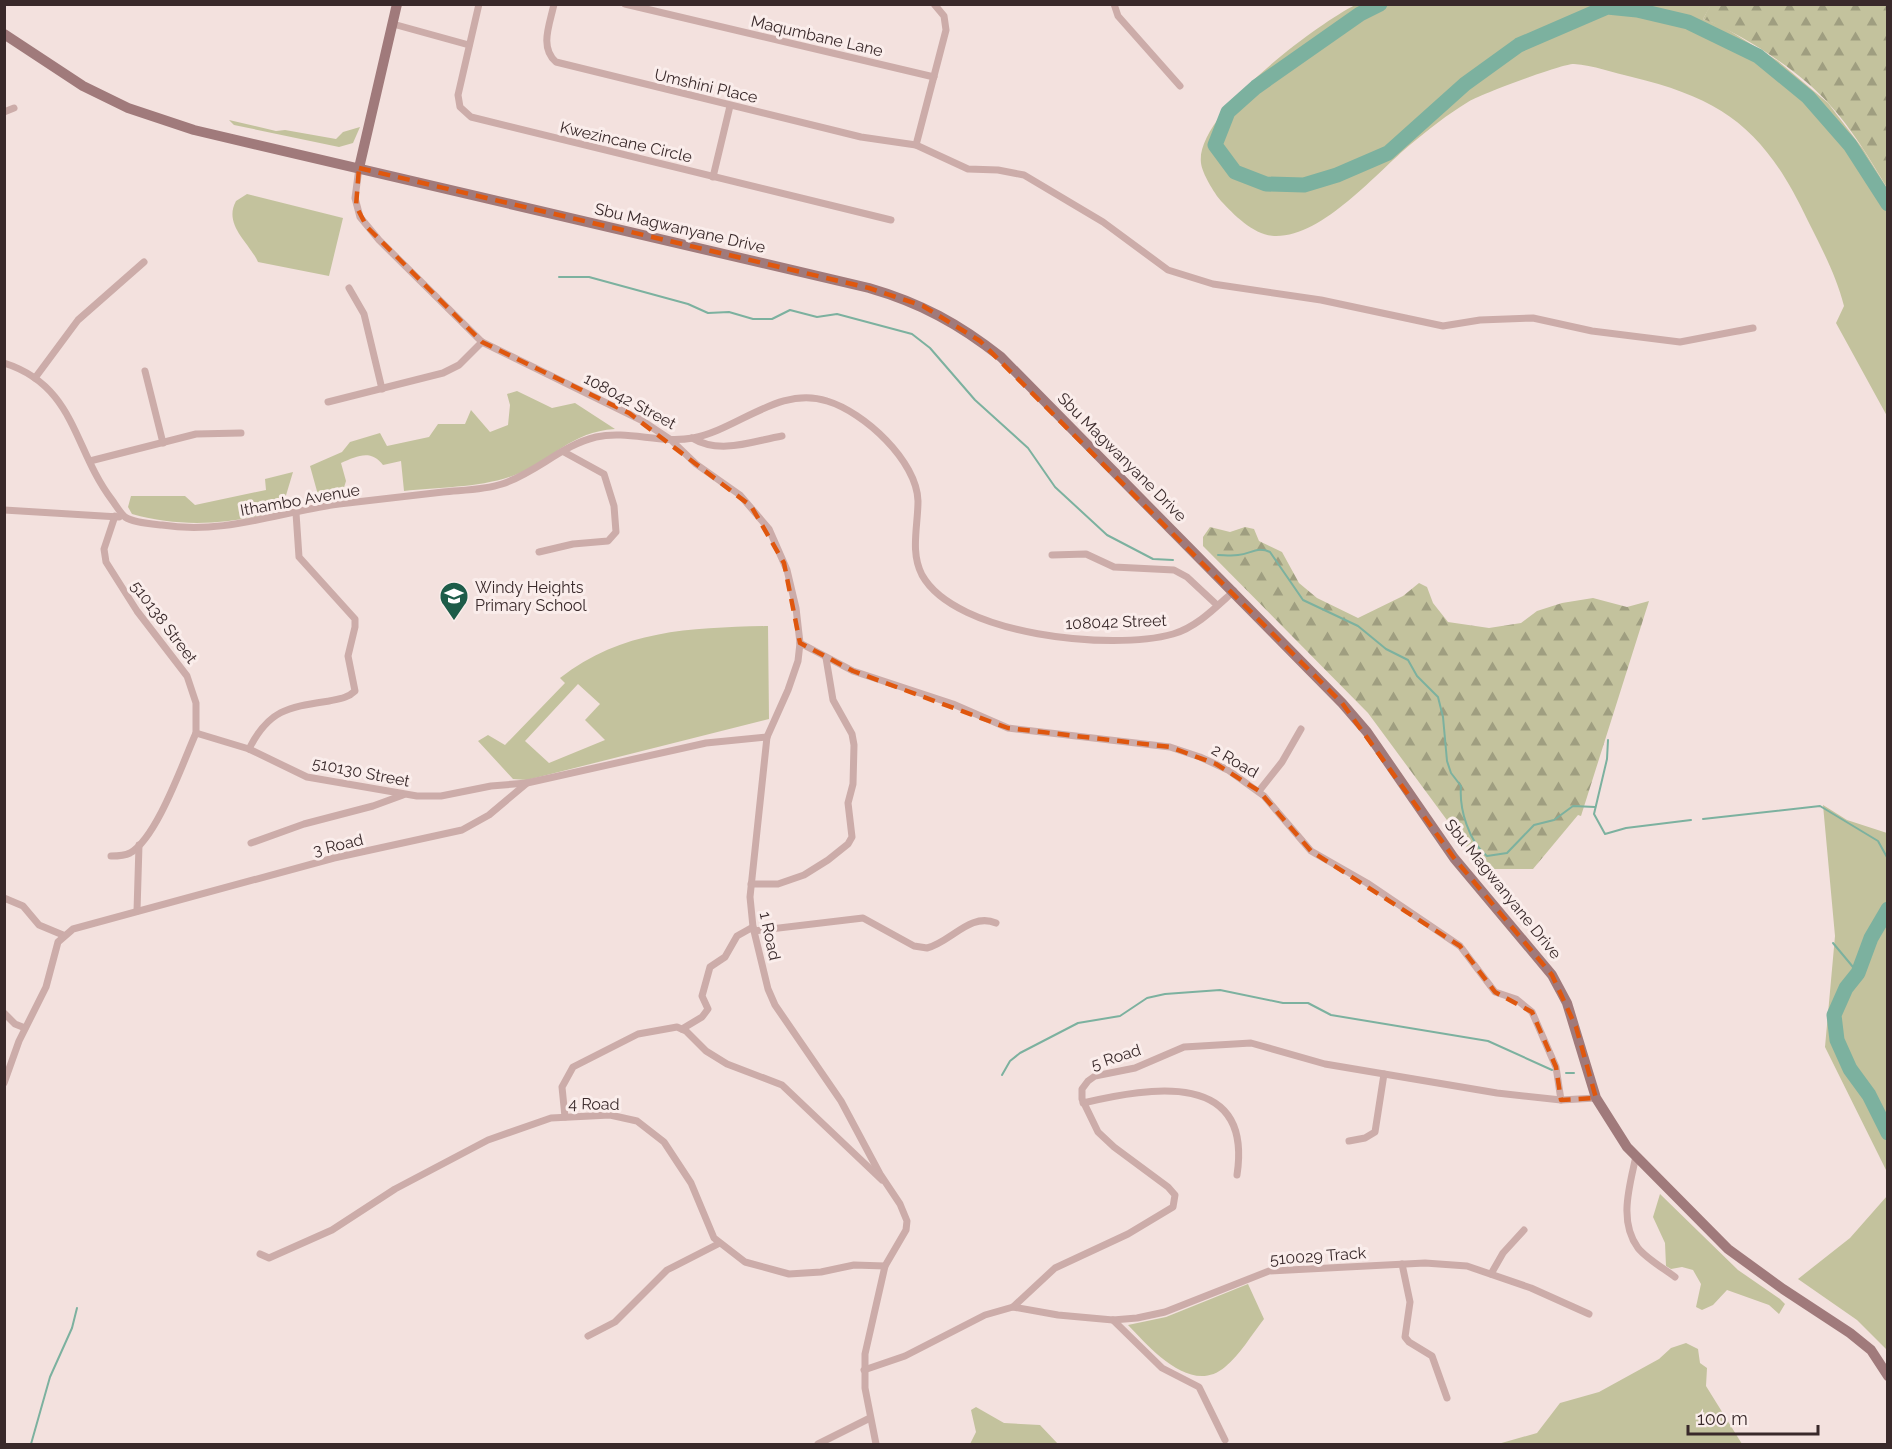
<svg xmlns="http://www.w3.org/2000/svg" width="1892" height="1449" viewBox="0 0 1892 1449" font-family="Raleway,sans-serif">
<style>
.grass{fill:#c3c29d;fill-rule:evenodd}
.forest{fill:url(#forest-firs)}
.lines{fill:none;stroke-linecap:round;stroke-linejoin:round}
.stream{stroke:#7cb19f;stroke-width:2}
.river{stroke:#7cb19f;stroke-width:15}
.street{stroke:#ccaca9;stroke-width:7}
.secondary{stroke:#a07a7b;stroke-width:10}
.marked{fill:none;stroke:#df570e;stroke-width:4.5;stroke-dasharray:12 8;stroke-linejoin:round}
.labels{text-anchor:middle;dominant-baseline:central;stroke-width:6;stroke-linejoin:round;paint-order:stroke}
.street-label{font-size:16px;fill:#39292a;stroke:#faedeb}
.poi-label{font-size:16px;fill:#39292a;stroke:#faedeb;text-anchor:start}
</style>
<defs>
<pattern id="forest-firs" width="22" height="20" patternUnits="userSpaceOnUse" patternTransform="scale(1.5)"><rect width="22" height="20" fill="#c3c29d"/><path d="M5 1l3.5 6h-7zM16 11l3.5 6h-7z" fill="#9f9e80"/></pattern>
</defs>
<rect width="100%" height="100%" fill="#f3e1de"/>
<g class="grass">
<path d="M1355 5H1711L1703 19 1722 26 1778 61 1828 103 1863 149 1887 188V416L1836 323 1844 306C1836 275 1822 249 1808 221 1766 133 1728 100 1632 77 1614 73 1593 65 1574 64 1564 63 1478 95 1468 102 1448 114 1428 130 1411 144 1376 173 1322 238 1274 236 1254 235 1234 215 1221 201 1214 193 1202 173 1201 163 1195 114 1316 25 1355 5Z"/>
<polygon points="229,120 276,131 285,130 336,139 343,132 360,127 353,143 339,147 234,125"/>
<path d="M247 194 343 218 329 276 258 262C249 242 223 225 236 201Z"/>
<path d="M517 391 552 408 575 403 615 429C570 432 553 460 515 475 481 488 439 487 404 491L401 461 383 465C371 449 357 456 341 463L346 481 341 497 320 502 310 466 342 452 350 442 380 433 387 446 429 437 438 424H465L471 410 490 432 508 425 510 405 507 394Z"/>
<path d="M293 472 284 502 277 512C228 524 182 528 132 514L128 507 131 496H185L195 505 266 490 265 479Z"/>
<path d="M768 626 769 719 527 780 513 779 478 741 488 735 505 745 565 683 560 678C623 629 692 628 768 626ZM578 684 600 704 585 720 605 740 549 763 525 741Z"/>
<polygon points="1823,805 1847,820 1887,833 1887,1172 1825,1047 1835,936"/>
<polygon points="1660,1194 1738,1270 1780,1299 1785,1304 1779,1314 1769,1305 1727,1290 1713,1305 1702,1310 1696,1307 1701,1284 1693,1270 1682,1267 1671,1269 1666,1266 1665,1243 1653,1217"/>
<polygon points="1887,1196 1888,1349 1886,1349 1857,1320 1798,1279 1850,1238"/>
<path d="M1248 1284 1264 1319C1252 1334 1240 1355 1225 1367 1191 1396 1150 1348 1128 1325L1166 1317Z"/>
<polygon points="1686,1343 1698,1349 1700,1363 1707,1368 1706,1386 1742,1444 1498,1444 1537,1433 1560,1403 1599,1392 1659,1359 1671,1348"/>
<polygon points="976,1407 1004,1423 1040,1425 1058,1444 970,1444 976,1432 971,1410"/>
</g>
<g class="forest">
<path d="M1711 4 1887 5V188C1870 159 1852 129 1829 104 1801 72 1743 34 1703 19Z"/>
<polygon points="1210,527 1230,532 1245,527 1254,529 1259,541 1282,552 1299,583 1317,598 1358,618 1403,596 1419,583 1427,587 1433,603 1448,622 1489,628 1521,623 1537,611 1562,603 1593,598 1627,607 1649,601 1581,816 1578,815 1533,869 1483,869 1368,713 1203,546 1203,537"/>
</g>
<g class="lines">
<g class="stream">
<polyline points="1887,204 1888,204"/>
<polyline points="559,277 589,277 688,304 708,313 729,312 753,319 772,319 790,310 817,317 837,314 912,334 930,348 975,400 1028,448 1055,487 1107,535 1153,559 1173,560"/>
<path d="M1218 555C1224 555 1231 556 1238 555 1251 554 1257 546 1270 552L1303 600 1358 626 1386 649 1408 660 1417 676 1438 697 1443 717 1447 761 1451 773 1461 786C1459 809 1469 842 1487 856L1507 853 1534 825 1554 820 1573 806 1595 807"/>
<polyline points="1608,740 1607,759 1594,814 1605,834 1626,828 1691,820"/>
<polyline points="1703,819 1820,806 1878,841 1888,859"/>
<polyline points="1833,943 1858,973"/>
<polyline points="1566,1073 1574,1073"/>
<polyline points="1002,1075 1010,1061 1020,1053 1078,1023 1120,1016 1147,998 1165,994 1220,990 1283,1003 1308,1003 1331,1015 1488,1041 1552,1070"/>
<polyline points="31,1444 50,1377 72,1328 77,1308"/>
</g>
<g class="river">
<polyline points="1380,4 1360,14 1256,87 1228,112 1215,145 1235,172 1266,184 1304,185 1337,175 1388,153 1465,84 1519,45 1607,7 1637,10 1688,22 1758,56 1808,97 1850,145 1888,204"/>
<polyline points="1888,909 1871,938 1858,973 1846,988 1834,1015 1837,1040 1850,1069 1869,1095 1888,1133"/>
</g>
<g class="street">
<polyline points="479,4 458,95 460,107 471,117 891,220"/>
<path d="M554 4C550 24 539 47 556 62L861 137 916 145 968 169 998 170 1024 175 1103 222 1168 270 1213 284 1321 300 1443 326 1480 320 1533 318 1592 331 1680 342 1753 328"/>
<polyline points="625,4 934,77"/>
<polyline points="1114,4 1118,16 1180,86"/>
<polyline points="393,24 469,45"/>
<polyline points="4,112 14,108"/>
<polyline points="916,145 946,30 944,16 934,4"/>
<polyline points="359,168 355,198 360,217 379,240 482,342 641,420 671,440 696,464 740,495 769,529 787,570 796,608 800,643 798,661 788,690 767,737 750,897 753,927 768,989 775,1005 841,1101 880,1174 900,1204 907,1221 906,1230 885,1266 865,1354 865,1388 876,1444"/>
<polyline points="713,177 730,106"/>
<polyline points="349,288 364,314 382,389"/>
<path d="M4 363C76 386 73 449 112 500 115 504 121 514 125 517 134 523 152 524 162 525 224 535 279 512 339 504 374 500 409 496 443 492 463 490 484 490 502 484 536 473 562 445 596 437 628 430 660 444 693 438 737 430 780 385 827 401 864 412 917 461 918 501 918 526 910 552 922 575 956 636 1113 651 1173 634 1197 627 1216 607 1234 591"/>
<polyline points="145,371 163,443"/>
<polyline points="35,378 78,320 144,262"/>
<polyline points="328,402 443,373 459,365 482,342"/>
<path d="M692 438C720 455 753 441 782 436"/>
<polyline points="90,461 196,434 241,433"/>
<polyline points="4,510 119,517"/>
<polyline points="539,552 573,544 608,541 616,532 614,506 604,474 564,452"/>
<polyline points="1052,555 1086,554 1114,567 1174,570 1187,577 1217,605"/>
<polyline points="800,643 853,671 953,704 1008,728 1170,747 1200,757 1228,770 1264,796 1311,851 1367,883 1460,946 1495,992 1516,999 1532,1012 1556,1067 1561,1100"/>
<polyline points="196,733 249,749 307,777 417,796 441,796 491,786 527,783"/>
<path d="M249 749C269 709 289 707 329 701 338 699 348 698 355 691L348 656 355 627V619L299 557 296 513"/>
<polyline points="1259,791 1282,762 1301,729"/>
<polyline points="251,843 304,824 373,806 403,795"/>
<path d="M111 856C118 856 124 856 130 853 157 838 183 762 196 733V703L187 676 137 611 106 562 104 549 115 516"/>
<polyline points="751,884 778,884 804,875 828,860 848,844 852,837 848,803 853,784 854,745 852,734 833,700 826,658"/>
<polyline points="4,898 23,906 39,925 63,935"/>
<polyline points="137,911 139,845"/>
<path d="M754 931 863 918 914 946 927 948C951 942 970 912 996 923"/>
<polyline points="4,1013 15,1024 25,1028"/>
<polyline points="682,1029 702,1017 708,1009 702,996 710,967 725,957 737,936 753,927"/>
<polyline points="4,1083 19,1041 46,987 58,942 73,929 334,858 462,830 489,815 527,783 706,743 767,737"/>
<path d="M1083 1103C1151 1087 1253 1070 1237 1175"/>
<polyline points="565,1117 562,1087 573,1067 638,1034 677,1027 686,1031 706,1051 727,1064 782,1085 882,1180"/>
<polyline points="1349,1141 1365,1138 1375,1132 1384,1074"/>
<path d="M1636 1156C1630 1185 1618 1221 1638 1248 1647 1259 1663 1268 1675 1277"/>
<polyline points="260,1254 269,1258 332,1230 395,1189 488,1140 551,1118 610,1115 637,1121 664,1142 691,1183 714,1238 745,1262 789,1274 821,1272 854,1265 885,1266"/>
<polyline points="1402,1264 1410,1302 1405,1337 1409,1342 1432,1356 1447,1398"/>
<polyline points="1491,1274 1503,1253 1524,1230"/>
<polyline points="1013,1307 1058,1315 1113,1320 1137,1318 1165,1312 1269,1271 1425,1263 1467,1266 1531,1288 1589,1314"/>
<polyline points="1113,1320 1162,1368 1199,1387 1225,1440"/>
<polyline points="588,1336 615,1322 667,1270 718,1244"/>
<polyline points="864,1370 905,1356 985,1315 1013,1307 1055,1268 1128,1234 1173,1207 1175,1195 1168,1187 1114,1147 1098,1132 1082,1099 1082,1089 1088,1081 1095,1076 1135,1068 1184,1047 1251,1043 1325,1064 1497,1093 1561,1100 1596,1098"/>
<polyline points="818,1444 870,1418"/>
</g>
<g class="secondary">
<path d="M4 34 83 86 128 108 194 130 869 288C921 303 959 324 1001 357L1342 703 1367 732 1454 858 1552 975 1567 1003 1596 1098 1627 1147 1728 1249 1783 1289 1850 1333 1871 1350 1888 1376"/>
<polyline points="359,168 397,4"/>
</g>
</g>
<path class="marked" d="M359 168 869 288 923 306 980 341 1342 703 1454 858 1552 975 1576 1027 1596 1098 1561 1100 1556 1067 1532 1012 1495 992 1460 946 1311 851 1259 791 1216 764 1170 747 1008 728 853 671 800 643 784 563 751 506 629 413 482 342 367 227 356 206Z"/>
<defs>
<g id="school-pin" transform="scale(1.5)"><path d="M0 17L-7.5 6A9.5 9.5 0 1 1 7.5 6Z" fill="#1d5c49" stroke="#faedeb"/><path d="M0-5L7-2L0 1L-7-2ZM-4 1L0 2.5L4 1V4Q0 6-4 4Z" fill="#fff"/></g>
</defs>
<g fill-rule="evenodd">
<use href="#school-pin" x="454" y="596"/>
</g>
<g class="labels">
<g class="street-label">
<text transform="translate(817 36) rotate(13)">Maqumbane Lane</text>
<text transform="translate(706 86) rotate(13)">Umshini Place</text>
<text transform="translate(626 142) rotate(13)">Kwezincane Circle</text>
<text transform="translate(680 228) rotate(13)">Sbu Magwanyane Drive</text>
<text transform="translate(630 401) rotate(28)">108042 Street</text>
<text transform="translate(1122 457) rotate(45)">Sbu Magwanyane Drive</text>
<text transform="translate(300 500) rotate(-10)">Ithambo Avenue</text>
<text transform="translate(164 622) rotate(53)">510138 Street</text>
<text transform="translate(1116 622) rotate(-2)">108042 Street</text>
<text transform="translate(1235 761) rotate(30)">2 Road</text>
<text transform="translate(361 772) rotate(11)">510130 Street</text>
<text transform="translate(338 845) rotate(-13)">3 Road</text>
<text transform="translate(1503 889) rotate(51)">Sbu Magwanyane Drive</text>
<text transform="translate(770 936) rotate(78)">1 Road</text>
<text transform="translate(1116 1057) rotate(-18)">5 Road</text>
<text transform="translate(594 1104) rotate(1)">4 Road</text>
<text transform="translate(1318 1256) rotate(-4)">510029 Track</text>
</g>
<g class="poi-label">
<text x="475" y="587">Windy Heights<tspan x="475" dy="18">Primary School</tspan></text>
</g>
</g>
<rect width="1892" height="1449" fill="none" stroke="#39292a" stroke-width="12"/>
<path d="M1688 1425v9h130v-9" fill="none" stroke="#39292a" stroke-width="3"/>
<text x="1697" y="1425" font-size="18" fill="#39292a" stroke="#faedeb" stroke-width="4.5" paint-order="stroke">100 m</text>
</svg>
